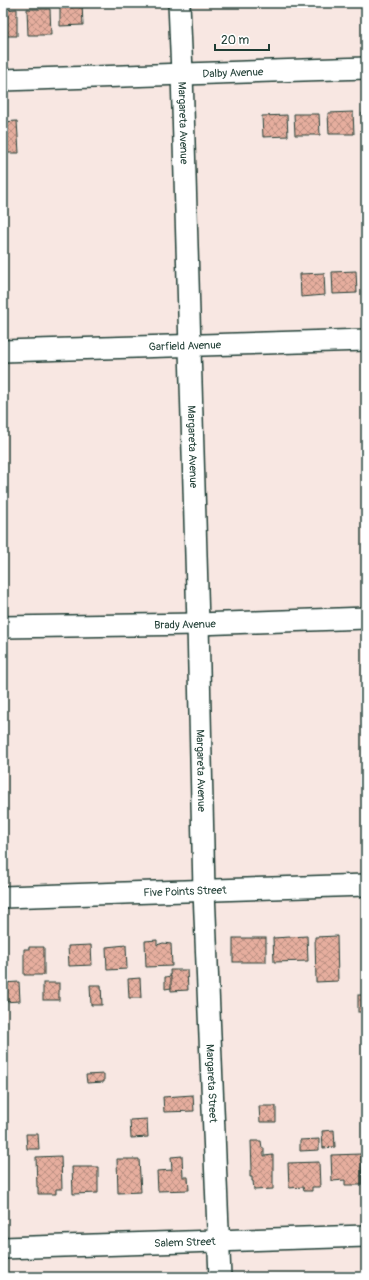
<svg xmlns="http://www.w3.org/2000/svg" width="369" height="1280" viewBox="0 0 369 1280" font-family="Pangolin,sans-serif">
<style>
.building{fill:url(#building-cross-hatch);stroke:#1f3d34}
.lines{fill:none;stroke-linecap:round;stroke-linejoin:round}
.minor-casing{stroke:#1f3d34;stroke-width:24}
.minor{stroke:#fff;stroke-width:21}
.labels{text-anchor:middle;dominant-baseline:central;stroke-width:3.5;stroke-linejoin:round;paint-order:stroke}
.street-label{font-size:11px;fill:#1f3d34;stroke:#fff}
</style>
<defs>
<pattern id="building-cross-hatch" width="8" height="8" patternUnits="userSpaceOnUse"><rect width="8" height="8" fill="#e6ae9e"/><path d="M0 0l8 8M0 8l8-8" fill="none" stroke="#ba8f82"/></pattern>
</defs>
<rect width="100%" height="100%" fill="#f8e7e2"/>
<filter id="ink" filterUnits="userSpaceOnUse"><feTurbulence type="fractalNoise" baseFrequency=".025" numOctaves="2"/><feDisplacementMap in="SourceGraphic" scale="8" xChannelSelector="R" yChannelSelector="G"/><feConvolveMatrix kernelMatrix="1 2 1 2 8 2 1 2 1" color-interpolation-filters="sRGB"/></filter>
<g filter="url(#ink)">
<g class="building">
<polygon points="60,3 82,3 83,25 60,26"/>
<polygon points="17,9 17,36 3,36 3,10"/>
<polygon points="27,9 50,9 51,35 28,35"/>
<polygon points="353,112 354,134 329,134 328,113"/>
<polygon points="366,112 366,134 362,134 362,113"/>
<polygon points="294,114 319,114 320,135 295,135"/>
<polygon points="287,115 288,136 263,137 262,116"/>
<polygon points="17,121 19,153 3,153 3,122"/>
<polygon points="356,271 357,293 333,294 332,272"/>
<polygon points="324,273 325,295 301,297 300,274"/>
<polygon points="307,936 308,961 274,962 273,938"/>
<polygon points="337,936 338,981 316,982 315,937"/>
<rect x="233" y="938" width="33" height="24"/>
<polygon points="157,940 157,945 163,943 171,944 172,966 146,967 145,941"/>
<polygon points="91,945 92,965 69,966 68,946"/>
<polygon points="126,945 127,969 107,970 106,947"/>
<polygon points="29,947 44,947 44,975 24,975 24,949 29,949"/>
<polygon points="170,970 187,970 188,990 171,991"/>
<polygon points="171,976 171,988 165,989 165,977"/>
<polygon points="140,978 141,998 129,998 128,979"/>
<polygon points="19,982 20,1001 3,1002 3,983"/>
<rect x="43" y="983" width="16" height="17"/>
<polygon points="90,985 101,985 102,1005 91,1005"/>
<rect x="358" y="995" width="8" height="17"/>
<polygon points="104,1074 104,1082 87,1083 86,1075"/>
<polygon points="193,1095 194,1111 164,1112 163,1097"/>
<polygon points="259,1106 276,1106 276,1122 260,1122"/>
<polygon points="147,1119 148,1137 131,1138 130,1120"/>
<polygon points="334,1130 335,1147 323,1148 322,1131"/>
<polygon points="26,1134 38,1134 39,1149 27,1149"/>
<polygon points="319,1139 319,1150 300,1151 300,1140"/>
<polygon points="251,1141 261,1141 262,1148 264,1148 264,1156 273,1155 273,1189 254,1190 253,1181 252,1181 252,1177 250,1177 250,1170 252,1170"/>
<polygon points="361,1154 362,1185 345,1185 345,1180 332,1181 331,1155"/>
<polygon points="61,1156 62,1189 56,1189 56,1194 38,1194 38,1187 37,1187 36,1157"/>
<polygon points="182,1156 183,1177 188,1177 189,1190 158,1191 157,1171 172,1170 171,1157"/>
<polygon points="117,1159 139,1159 141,1192 118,1193"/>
<polygon points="319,1162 320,1187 312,1187 312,1191 304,1191 303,1187 289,1188 288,1163"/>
<polygon points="72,1167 98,1167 98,1193 73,1194"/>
</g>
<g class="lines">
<g class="minor-casing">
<g id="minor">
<path id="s1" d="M179 3 182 73 198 624 204 891 220 1277"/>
<path id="s2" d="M3 80 366 68"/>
<path id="s3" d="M3 351 366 340"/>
<path id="s4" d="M3 627 198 624 366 618"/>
<path id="s5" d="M3 897 366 885"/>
<path id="s6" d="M3 1248 366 1236"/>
</g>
</g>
<use href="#minor" class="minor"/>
</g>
</g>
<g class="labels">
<g class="street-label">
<text stroke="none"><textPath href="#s2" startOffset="230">Dalby Avenue</textPath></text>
<text stroke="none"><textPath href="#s1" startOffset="120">Margareta Avenue</textPath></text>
<text stroke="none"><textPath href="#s3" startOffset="182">Garfield Avenue</textPath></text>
<text stroke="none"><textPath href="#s1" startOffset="444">Margareta Avenue</textPath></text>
<text stroke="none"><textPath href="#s4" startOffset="182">Brady Avenue</textPath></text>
<text stroke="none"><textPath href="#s1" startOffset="768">Margareta Avenue</textPath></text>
<text stroke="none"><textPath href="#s5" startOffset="182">Five Points Street</textPath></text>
<text stroke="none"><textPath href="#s1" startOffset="1081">Margareta Street</textPath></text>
<text stroke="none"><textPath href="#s6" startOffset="182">Salem Street</textPath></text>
</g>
</g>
<rect width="369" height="1280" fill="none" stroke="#fff" stroke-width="16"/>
<rect x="8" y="8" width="353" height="1264" fill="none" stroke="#1f3d34" stroke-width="1.5" filter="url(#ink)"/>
<path d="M215 44v6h54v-6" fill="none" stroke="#1f3d34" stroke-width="2"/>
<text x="221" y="44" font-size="12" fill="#1f3d34" stroke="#ffffff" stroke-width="3" paint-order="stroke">20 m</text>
</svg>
